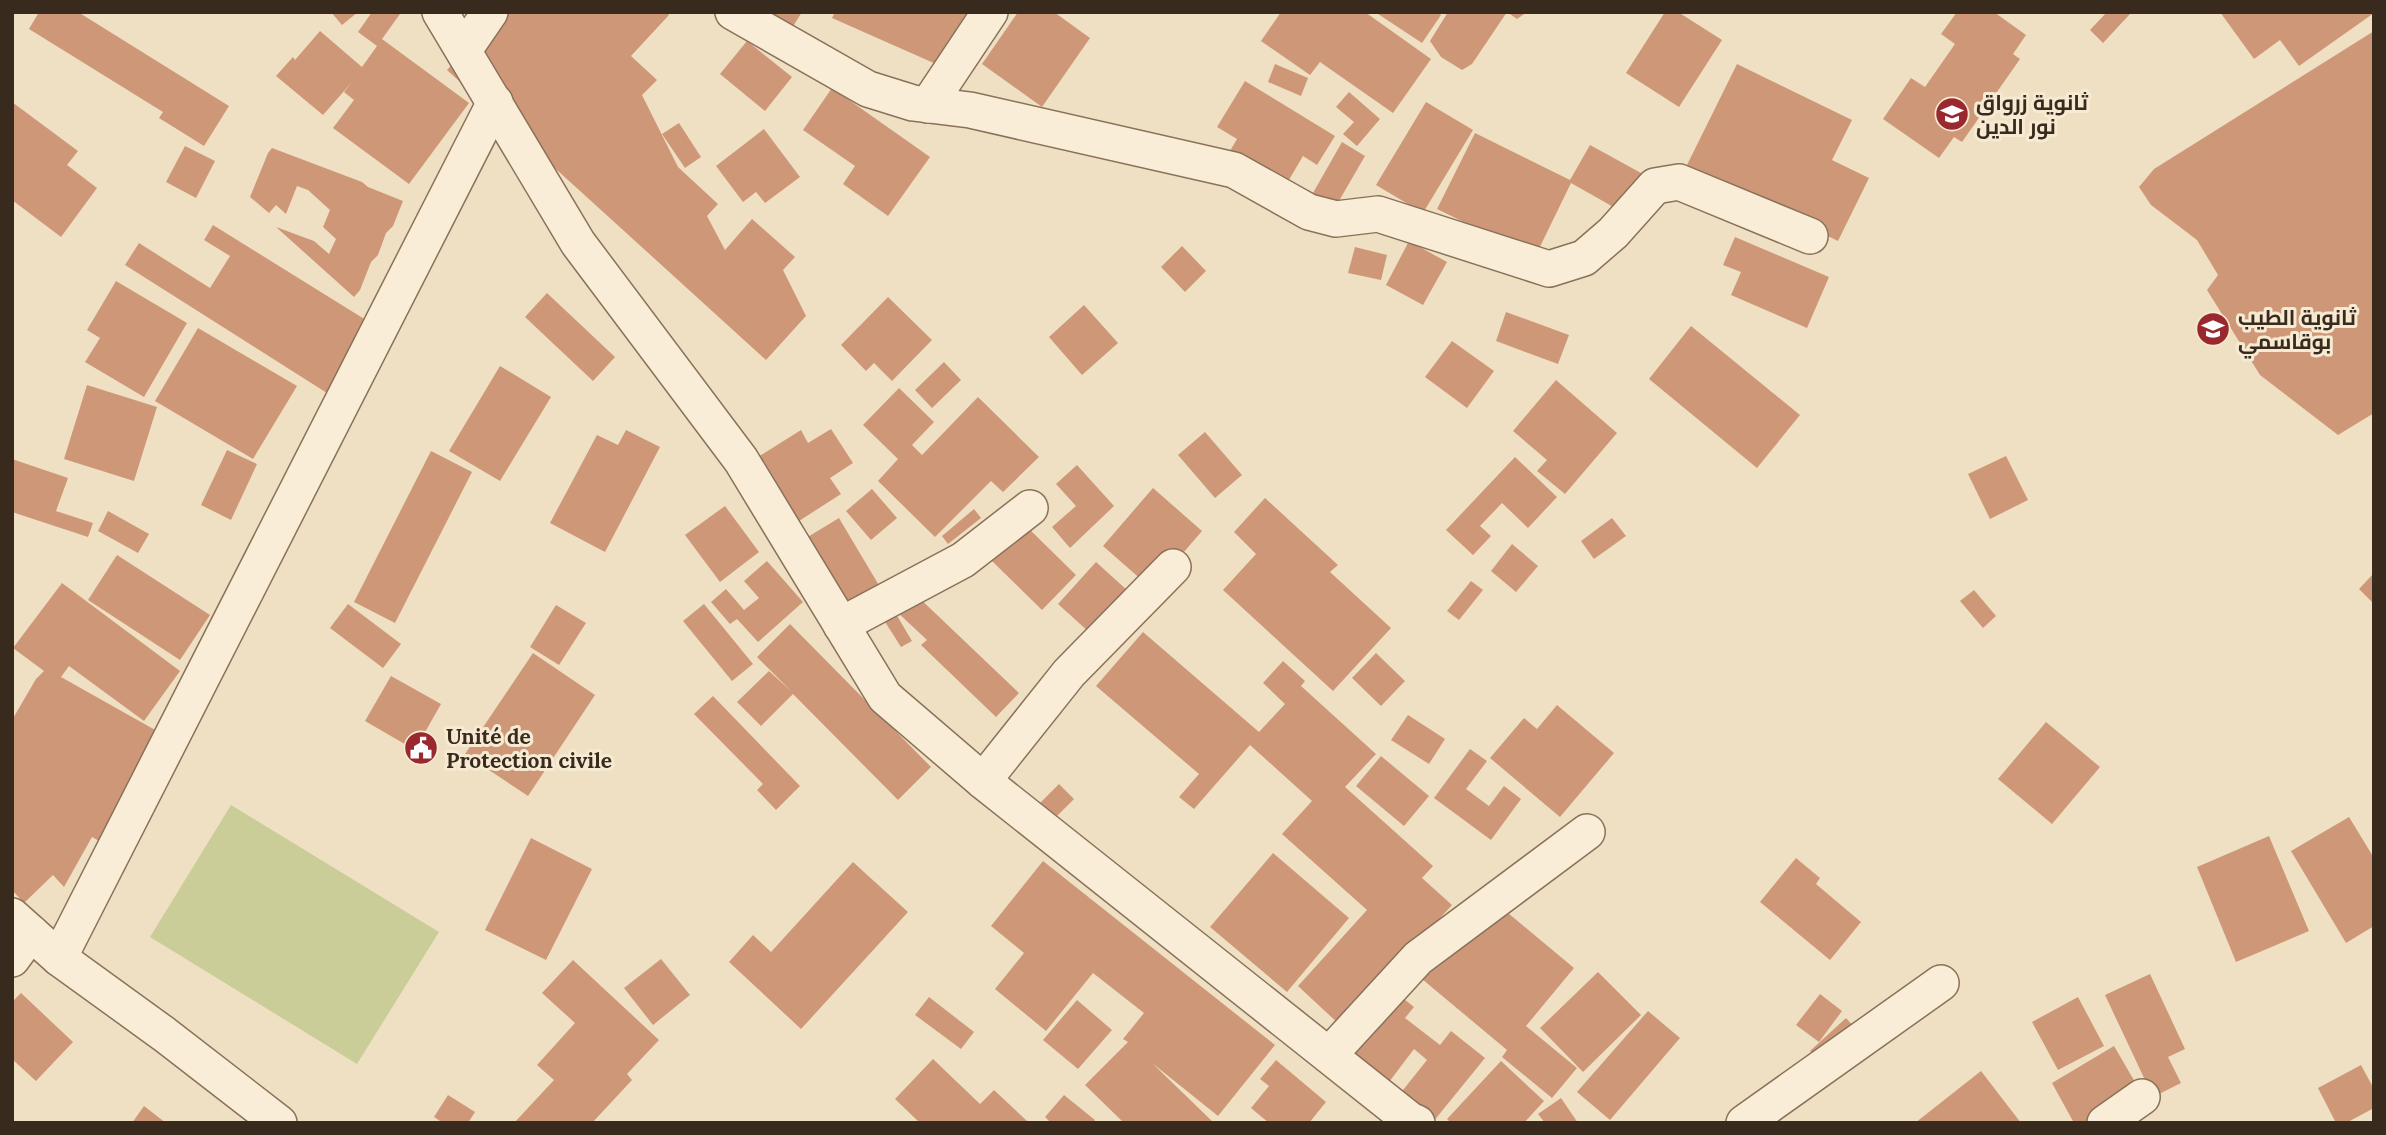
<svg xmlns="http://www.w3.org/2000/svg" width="2386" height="1135" viewBox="0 0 2386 1135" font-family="Lora,Cairo,serif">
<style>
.grass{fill:#cacd97}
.building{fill:#ce9878}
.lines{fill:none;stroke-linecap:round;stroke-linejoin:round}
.minor-casing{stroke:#8a7159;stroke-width:38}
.minor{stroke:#f9edd7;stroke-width:35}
.labels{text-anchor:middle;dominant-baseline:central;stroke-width:6;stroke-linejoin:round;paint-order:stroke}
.poi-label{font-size:21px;font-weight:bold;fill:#392a1e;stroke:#f6ead3;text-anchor:start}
</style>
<rect width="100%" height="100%" fill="#efe0c3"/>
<polygon class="grass" points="231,805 439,932 357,1064 150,937"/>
<g class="building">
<polygon points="39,12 78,12 229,106 204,146 159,118 163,112 29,29"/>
<polygon points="331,12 358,12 342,25"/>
<polygon points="372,12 398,12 400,14 382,39 469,103 409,184 333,128 354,100 344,92 352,82 323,115 276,76 293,57 295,60 320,31 362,67 377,46 358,32"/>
<polygon points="500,12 666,12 669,15 631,56 657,80 642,95 678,167 718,204 707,216 725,250 752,219 795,257 783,270 806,316 766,360 447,70"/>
<polygon points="766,12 802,12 792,28"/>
<polygon points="835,12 969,12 945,68 832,18"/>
<polygon points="1018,12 1054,12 1090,38 1042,107 982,64"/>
<polygon points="1281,12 1365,12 1431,59 1393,113 1320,62 1310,75 1261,41"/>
<polygon points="1375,12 1438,12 1441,15 1422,43"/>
<polygon points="1448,12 1527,12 1517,19 1507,12 1472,64 1462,70 1441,57 1430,41"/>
<polygon points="1665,12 1678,12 1722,40 1679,107 1626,73"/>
<polygon points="1957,12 1994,12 2026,35 2013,54 2020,59 1962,142 1954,137 1939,158 1883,119 1911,78 1925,87 1955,44 1941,34"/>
<polygon points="2107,12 2127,12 2130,14 2103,43 2090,30"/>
<polygon points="2220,12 2374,12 2374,13 2299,66 2280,40 2254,59"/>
<polygon points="2374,31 2374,413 2338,435 2260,375 2207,290 2218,275 2197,240 2151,205 2139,187 2154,169"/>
<polygon points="747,41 792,77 765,111 720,74"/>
<polygon points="1275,64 1308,78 1301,96 1268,82"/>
<polygon points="1737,64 1852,120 1832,160 1869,178 1838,241 1686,167"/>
<polygon points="1245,81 1335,136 1317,165 1303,156 1283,190 1227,156 1237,139 1217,127"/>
<polygon points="832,88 930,157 888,216 843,184 855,166 803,130"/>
<polygon points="1349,92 1380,119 1357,146 1343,134 1354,122 1336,107"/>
<polygon points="12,102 78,151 67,165 97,188 61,237 12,200"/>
<polygon points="1426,102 1473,130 1423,213 1376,185"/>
<polygon points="679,123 701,157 685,168 662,134"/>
<polygon points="764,129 800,177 765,203 756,192 743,202 716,166"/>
<polygon points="1475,133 1570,180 1590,145 1652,179 1631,217 1571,183 1535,257 1437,209"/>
<polygon points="1342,142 1365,156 1332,213 1309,200"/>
<polygon points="185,146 215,161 196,198 166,182"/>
<polygon points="272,148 362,182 368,187 403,201 393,226 386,233 378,255 371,262 360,290 354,297 276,227 314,241 329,254 336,239 323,227 330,210 308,190 297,186 286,214 276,205 269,213 250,197 268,153"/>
<polygon points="213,225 382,330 338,400 125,265 139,243 210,288 230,256 204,240"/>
<polygon points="1735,237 1829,277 1807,328 1731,295 1741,272 1723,265"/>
<polygon points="1409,241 1447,262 1423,305 1386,285"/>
<polygon points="1182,246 1206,271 1185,292 1161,267"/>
<polygon points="1355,247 1387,255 1381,280 1348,273"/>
<polygon points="116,281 187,323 144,397 85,362 100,338 87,330"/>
<polygon points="547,293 615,357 593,381 525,317"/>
<polygon points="888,297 932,340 892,381 874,363 866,371 841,345"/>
<polygon points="1084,305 1118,343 1082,375 1049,337"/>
<polygon points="1506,312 1569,335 1558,364 1496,341"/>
<polygon points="1691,326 1800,415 1757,468 1649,379"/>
<polygon points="198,328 297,386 253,459 155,401"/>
<polygon points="1452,341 1494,371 1467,408 1425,377"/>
<polygon points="944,362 961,380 932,408 915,390"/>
<polygon points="500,366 551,397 500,481 449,451"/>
<polygon points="1556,380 1617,433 1565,494 1537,471 1547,460 1513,431"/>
<polygon points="87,385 157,407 134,481 64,459"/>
<polygon points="899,388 934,422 912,445 922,455 978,397 1039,457 1003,492 991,481 935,537 878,481 898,459 863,425"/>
<polygon points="831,429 853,463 830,478 841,494 799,521 758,457 801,430 808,443"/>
<polygon points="626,430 660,447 605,552 550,523 597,435 618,445"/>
<polygon points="1205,432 1242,475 1215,498 1178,455"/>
<polygon points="227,450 257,464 231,520 201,505"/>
<polygon points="431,451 472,472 395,623 354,602"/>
<polygon points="2006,456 2028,500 1990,519 1968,474"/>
<polygon points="1515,457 1557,497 1528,528 1502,503 1480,526 1491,536 1473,555 1446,530"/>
<polygon points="12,459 68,478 56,511 93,523 88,537 12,512"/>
<polygon points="1077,465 1114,506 1070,548 1052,527 1076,506 1056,484"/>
<polygon points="1153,488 1202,531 1152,589 1103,546"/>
<polygon points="872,489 897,518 871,540 846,511"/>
<polygon points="1265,498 1338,565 1330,572 1391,628 1333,691 1223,590 1256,554 1234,532"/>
<polygon points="725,506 759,552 720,582 685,535"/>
<polygon points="974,509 981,518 948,544 942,536"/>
<polygon points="108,511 149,534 138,553 98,531"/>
<polygon points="839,518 912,641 901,647 880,614 859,626 806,538"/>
<polygon points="1612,518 1626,536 1594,559 1581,541"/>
<polygon points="1025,525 1076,575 1042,610 991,560"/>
<polygon points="1512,544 1538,566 1516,592 1491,571"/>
<polygon points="117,555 210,615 180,660 88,600"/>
<polygon points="767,561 803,602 758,642 737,619 730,624 711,602 726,589 744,610 759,598 744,581"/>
<polygon points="1096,562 1138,600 1100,642 1058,604"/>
<polygon points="2374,573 2374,604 2359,589"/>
<polygon points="1471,581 1483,590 1459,620 1447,611"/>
<polygon points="62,583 180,671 144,721 69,666 61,677 173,740 106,845 92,837 64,887 53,875 24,903 12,890 12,720 36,679 44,671 13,648"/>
<polygon points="1974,590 1996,616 1983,628 1960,601"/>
<polygon points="914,593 1019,693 996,717 921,645 927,640 896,611"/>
<polygon points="348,604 401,644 383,668 330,628"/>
<polygon points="704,604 753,664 732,681 683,621"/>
<polygon points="556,605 586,623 559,665 530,647"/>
<polygon points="790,624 931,767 898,800 793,694 761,726 737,702 769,671 791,691 757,657"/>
<polygon points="1143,632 1259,732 1285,704 1263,683 1283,661 1305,681 1301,686 1376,754 1345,787 1433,866 1422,878 1452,905 1341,1026 1298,986 1367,910 1282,834 1312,801 1250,745 1194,809 1179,797 1199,774 1096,686"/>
<polygon points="533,653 595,695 528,796 465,754"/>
<polygon points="1376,653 1405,681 1381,706 1352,678"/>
<polygon points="391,676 441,704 415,750 365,721"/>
<polygon points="713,696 800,786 776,810 757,790 763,784 694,714"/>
<polygon points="1557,705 1614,753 1560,817 1490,758 1524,718 1537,729"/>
<polygon points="1408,715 1445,739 1429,764 1391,740"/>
<polygon points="2046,722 2100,767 2052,824 1998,779"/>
<polygon points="1470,749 1487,761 1466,789 1489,806 1504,786 1521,799 1491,840 1434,798"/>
<polygon points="1381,756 1429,796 1404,826 1356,786"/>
<polygon points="1059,784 1074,799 1047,826 1032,811"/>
<polygon points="2349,817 2374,858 2374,926 2346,943 2291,851"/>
<polygon points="2269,836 2309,931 2236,962 2197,867"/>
<polygon points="531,838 592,869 546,960 485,930"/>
<polygon points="1273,853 1349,918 1287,992 1210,927"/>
<polygon points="1796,858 1820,878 1816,884 1861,922 1830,960 1760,902"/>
<polygon points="1043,861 1275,1045 1218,1116 1152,1063 1214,1123 1124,1123 1085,1085 1128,1042 1123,1039 1144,1013 1093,973 1046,1031 995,989 1024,953 991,926"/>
<polygon points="853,862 908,912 801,1029 729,962 753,935 771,952"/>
<polygon points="1484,893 1574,968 1526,1026 1577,1068 1552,1098 1502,1057 1507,1050 1416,974"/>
<polygon points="661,959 690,995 653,1025 624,988"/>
<polygon points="573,960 659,1040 627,1074 632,1080 592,1123 514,1123 554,1080 537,1065 575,1023 542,993"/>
<polygon points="1598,972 1641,1015 1583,1072 1540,1028"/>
<polygon points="2150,974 2185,1049 2168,1057 2181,1083 2153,1097 2105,995"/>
<polygon points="1384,983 1414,1007 1405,1018 1440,1045 1451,1031 1485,1058 1433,1122 1399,1095 1427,1060 1414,1049 1389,1082 1338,1042"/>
<polygon points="21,993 73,1042 36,1081 12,1059 12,1002"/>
<polygon points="1820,994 1842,1011 1819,1042 1796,1025"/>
<polygon points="929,997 974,1032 961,1049 915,1015"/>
<polygon points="2078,997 2104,1046 2058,1070 2032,1022"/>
<polygon points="1077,1000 1112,1030 1078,1069 1043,1040"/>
<polygon points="1648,1011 1680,1038 1610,1120 1577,1092"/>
<polygon points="1846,1018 1867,1041 1831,1074 1810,1051"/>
<polygon points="2114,1046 2149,1106 2120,1123 2074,1123 2052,1083"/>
<polygon points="933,1059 980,1104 994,1090 1027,1121 1025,1123 920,1123 895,1099"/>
<polygon points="1276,1060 1326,1102 1309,1123 1269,1123 1251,1108 1269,1086 1260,1079"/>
<polygon points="1501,1061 1544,1101 1524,1123 1451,1123 1447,1119"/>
<polygon points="2361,1065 2374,1089 2374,1108 2346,1123 2336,1123 2318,1088"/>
<polygon points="1981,1071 2021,1123 1915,1123"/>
<polygon points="448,1095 475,1112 468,1123 443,1123 434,1117"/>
<polygon points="1064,1095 1095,1120 1093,1123 1051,1123 1045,1117"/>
<polygon points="1561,1098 1578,1123 1545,1123 1538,1114"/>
<polygon points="144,1106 166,1123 132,1123"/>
</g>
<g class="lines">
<g class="minor-casing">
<g id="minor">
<polyline points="440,12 578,243 741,460 885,697 983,781 1410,1120 1417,1123"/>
<polyline points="733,12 868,89 913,103 970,110 1234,170 1309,212 1336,219 1378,214 1549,269 1584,258 1613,233 1655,186 1679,182 1810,236"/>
<polyline points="464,50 490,12"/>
<polyline points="928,105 990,12"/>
<polyline points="841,625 963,560 1030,508"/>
<polyline points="983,781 1069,673 1173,567"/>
<polyline points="12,916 59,958 164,1034 279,1123"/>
<polyline points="59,958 495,102"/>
<polyline points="12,959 31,933"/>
<polyline points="1329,1055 1418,958 1587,832"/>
<polyline points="1744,1123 1941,983"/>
<polyline points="2105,1123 2142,1097"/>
</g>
</g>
<use href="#minor" class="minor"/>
</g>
<defs>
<g id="school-disc" transform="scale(1.75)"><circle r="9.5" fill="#9a282f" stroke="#f6ead3"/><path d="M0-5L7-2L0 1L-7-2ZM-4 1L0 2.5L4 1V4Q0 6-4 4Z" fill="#fff"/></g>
<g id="civic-disc" transform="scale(1.75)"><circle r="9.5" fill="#9a282f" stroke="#f6ead3"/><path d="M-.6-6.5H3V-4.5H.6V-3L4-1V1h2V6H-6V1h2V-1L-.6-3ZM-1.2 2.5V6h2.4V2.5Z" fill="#fff"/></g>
</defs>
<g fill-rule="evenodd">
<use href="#school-disc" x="1952" y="114"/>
<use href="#school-disc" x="2213" y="329"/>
<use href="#civic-disc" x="421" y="748"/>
</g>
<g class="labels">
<g class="poi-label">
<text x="1976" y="102">ثانوية زرواق<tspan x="1976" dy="24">نور الدين</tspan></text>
<text x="2238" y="317">ثانوية الطيب<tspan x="2238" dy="24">بوقاسمي</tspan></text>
<text x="446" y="736">Unité de<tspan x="446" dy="24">Protection civile</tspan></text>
</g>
</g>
<rect width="2386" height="1135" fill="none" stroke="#392a1e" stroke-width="28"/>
</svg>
